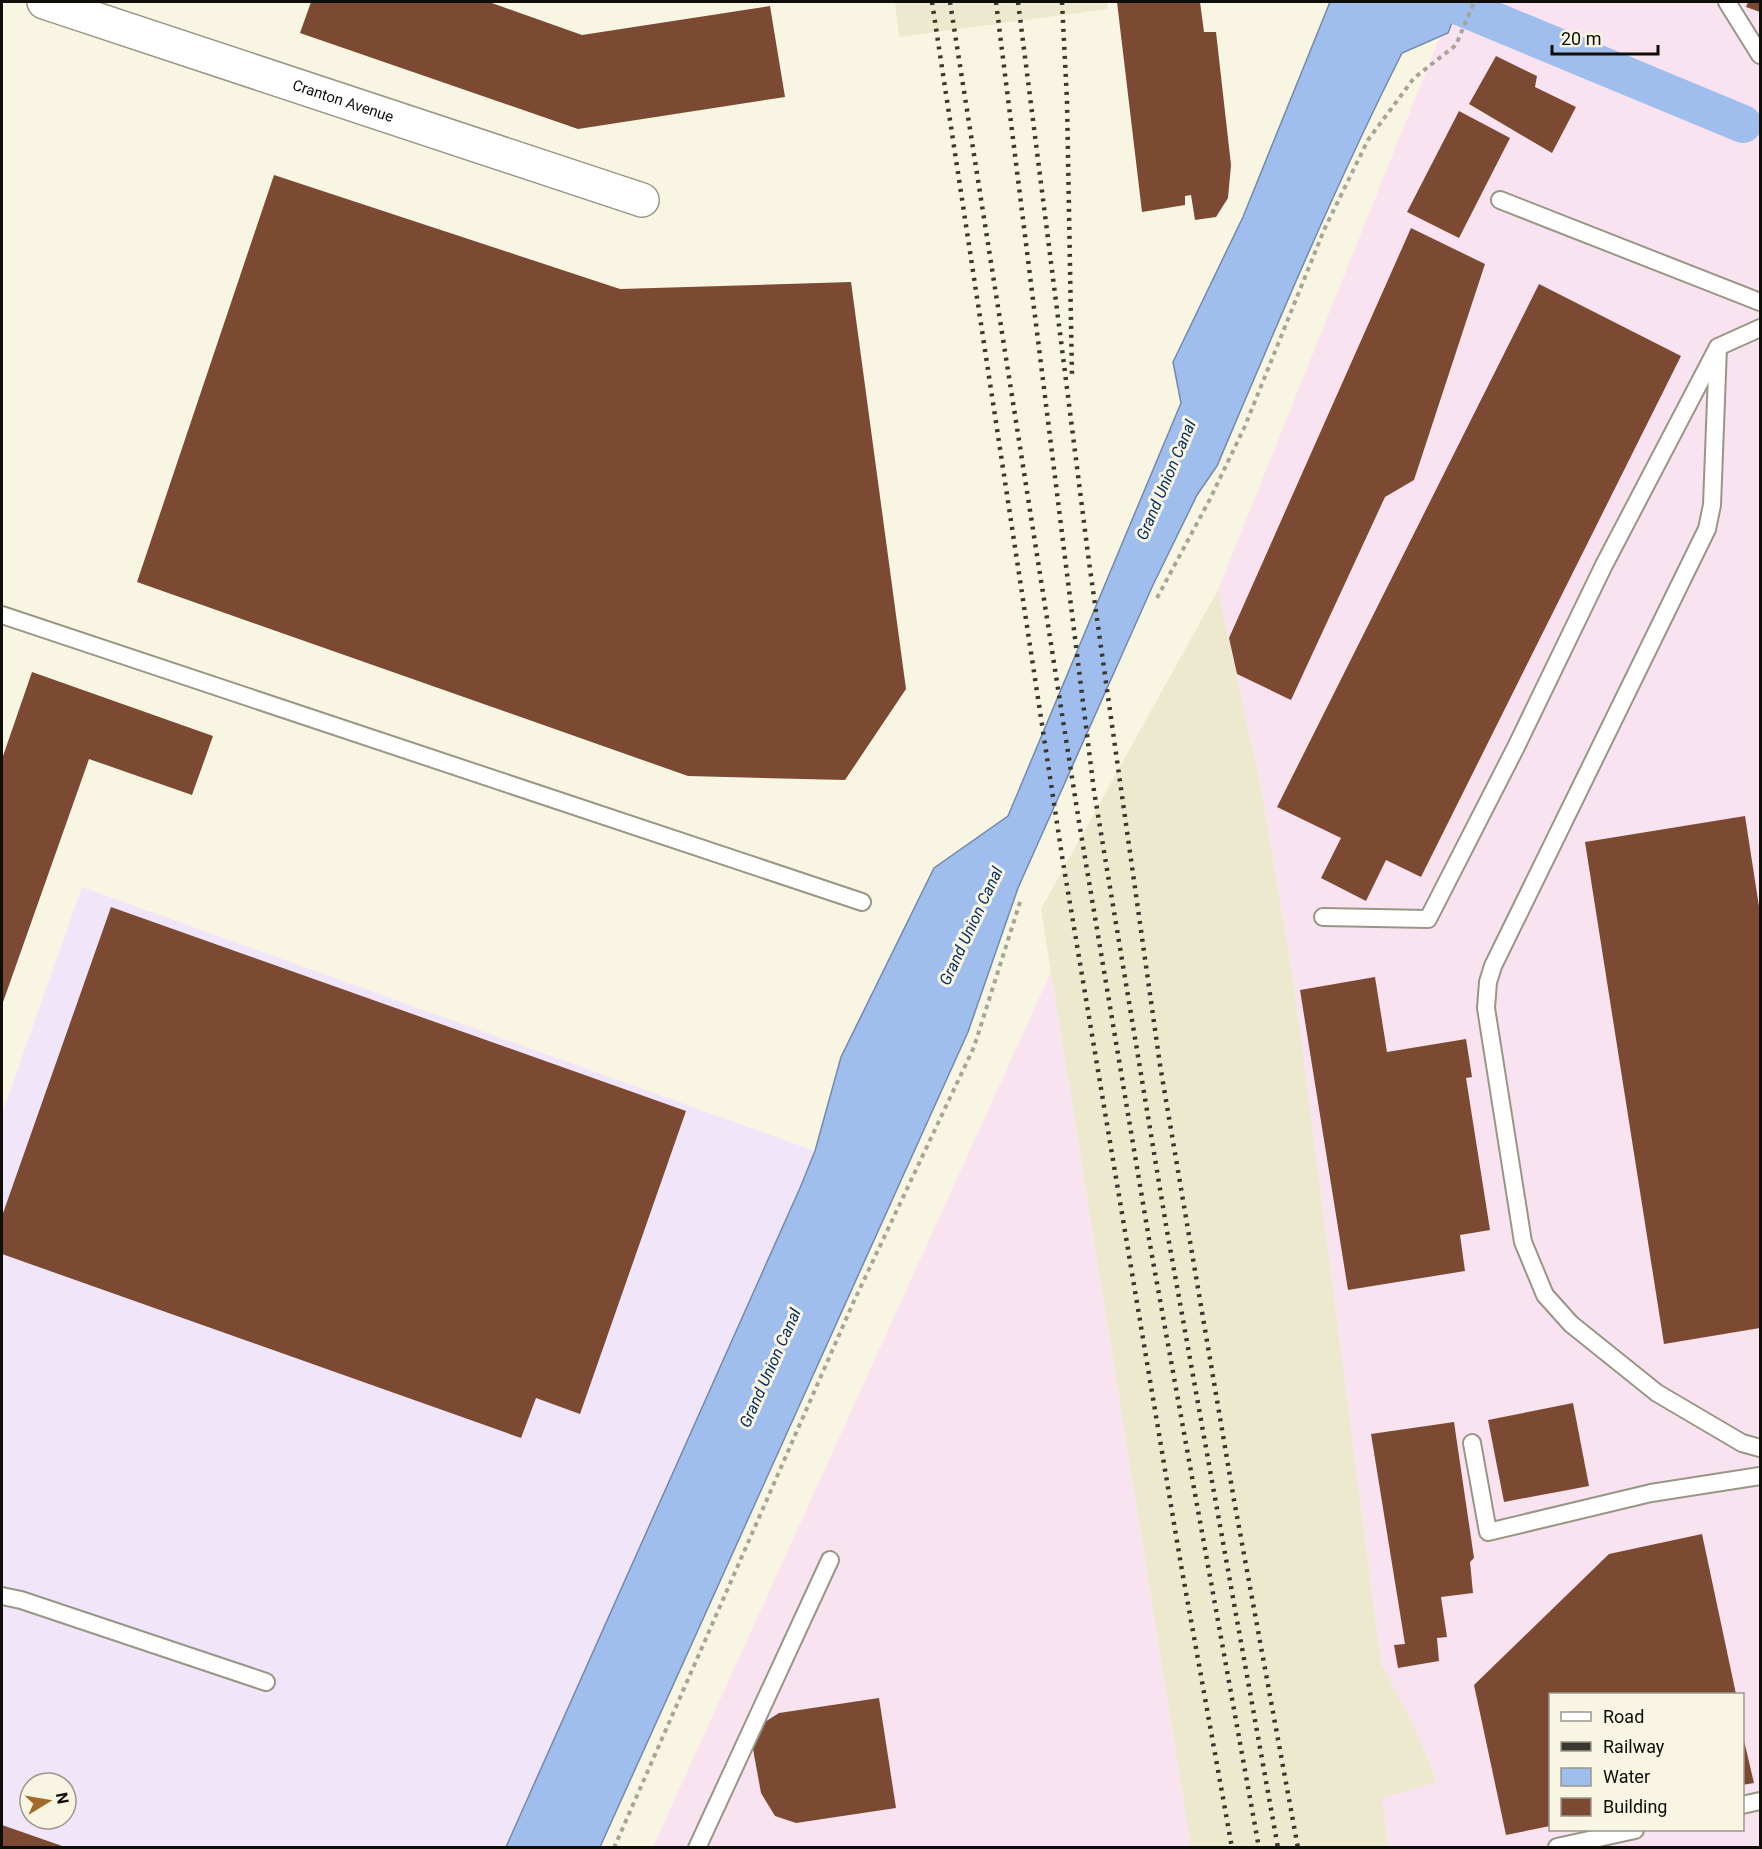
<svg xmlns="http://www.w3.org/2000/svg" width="1762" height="1849" viewBox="0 0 1762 1849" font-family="Roboto,sans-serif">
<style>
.commercial{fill:#f1e5f9;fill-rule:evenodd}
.industrial{fill:#f9e3f0;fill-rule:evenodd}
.built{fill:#ede9cf}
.water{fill:#9fbeee;stroke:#7489a9;stroke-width:1.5}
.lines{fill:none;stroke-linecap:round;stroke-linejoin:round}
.canal{stroke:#9fbeee;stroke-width:38}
.building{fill:#7c4a32}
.service-casing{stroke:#999685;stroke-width:20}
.minor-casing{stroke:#999685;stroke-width:36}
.path{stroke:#a7a596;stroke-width:4;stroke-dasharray:4.5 4.5;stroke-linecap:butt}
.service{stroke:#fff;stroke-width:16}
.minor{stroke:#fff;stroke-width:33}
.rail{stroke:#393730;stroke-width:4.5;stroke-dasharray:3 6;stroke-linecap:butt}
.labels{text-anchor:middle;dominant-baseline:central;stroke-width:6;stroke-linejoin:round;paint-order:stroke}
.street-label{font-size:15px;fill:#0f0d08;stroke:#f8f5e2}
.water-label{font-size:16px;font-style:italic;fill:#082d65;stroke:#f8f5e2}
</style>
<rect width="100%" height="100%" fill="#f8f5e2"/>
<path class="commercial" d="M82 887 815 1151 782 1230 506 1847 2 1848V1114ZM30 1783H66V1819H30Z"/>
<g class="industrial">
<path d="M1454 2H1760V1847H1388L1382 1798 1437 1781 1414 1726 1381 1664 1294 985 1261 789 1218 590ZM1550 1694H1742V1830H1550Z"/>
<polygon points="1051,972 1191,1847 653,1847"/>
</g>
<g class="built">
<polygon points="895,2 1107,2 1108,9 899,37"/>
<polygon points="1218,590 1261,789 1294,985 1381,1664 1414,1726 1437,1782 1382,1798 1388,1847 1191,1847 1041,909"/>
</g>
<path class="water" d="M1330 2H1460L1448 33 1402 53C1334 188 1276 327 1217 466L1197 495 1153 585 1018 888 968 1032 600 1847H506L800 1188 815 1151 841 1057 934 868 1008 816 1181 403 1173 362 1243 217Z"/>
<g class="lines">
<polyline class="canal" points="1449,2 1743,124"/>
</g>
<g class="building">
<polygon points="311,2 489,2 582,35 770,6 785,97 578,129 300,33"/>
<polygon points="1117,2 1200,2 1204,32 1216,32 1231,165 1228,198 1216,217 1195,220 1191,195 1185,196 1185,205 1142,212"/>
<polygon points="1748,2 1760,2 1760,12 1746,7"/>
<polygon points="1496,56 1537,76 1535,87 1576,107 1552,153 1469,104"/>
<polygon points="1459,111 1510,138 1459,238 1407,212"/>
<polygon points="274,175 620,289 851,282 906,689 845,780 688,776 137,582"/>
<polygon points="1411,228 1485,264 1414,480 1385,497 1291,700 1237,674 1229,638"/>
<polygon points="1539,284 1681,356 1421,877 1386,860 1366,901 1321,878 1341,838 1277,807"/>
<polygon points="32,672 213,736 192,795 89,759 2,1005 2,759"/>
<polygon points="1745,816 1760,913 1760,1328 1664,1344 1585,842"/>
<polygon points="111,907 686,1111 580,1414 536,1398 521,1438 2,1254 2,1216"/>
<polygon points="1375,977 1387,1052 1466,1039 1472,1077 1466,1078 1490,1230 1460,1235 1465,1271 1348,1290 1300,990"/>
<polygon points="1573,1403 1589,1486 1504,1502 1488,1420"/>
<polygon points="1454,1422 1474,1558 1470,1562 1473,1593 1441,1597 1447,1637 1437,1638 1439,1661 1398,1668 1394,1645 1405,1644 1371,1434"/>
<polygon points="1702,1534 1736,1694 1550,1694 1550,1826 1506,1835 1474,1685 1609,1554"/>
<polygon points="879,1698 896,1808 796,1823 775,1816 761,1793 753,1749 757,1727 779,1713"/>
<polygon points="1742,1732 1754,1783 1742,1785"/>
<polygon points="2,1825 65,1847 65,1848 2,1848"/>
</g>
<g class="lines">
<g class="service-casing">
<g id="service">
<polyline points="1727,2 1760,55"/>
<polyline points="1500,200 1760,302"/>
<polyline points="1718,347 1712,505 1707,529 1493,966 1488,982 1486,1008 1523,1242 1545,1295 1571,1324 1657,1393 1742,1443 1760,1448"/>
<polyline points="2,615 862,902"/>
<polyline points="1323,917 1428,919 1516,747 1604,565 1718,347 1760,328"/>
<polyline points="1472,1443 1488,1532 1651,1493 1760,1476"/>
<polyline points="2,1596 21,1600 266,1682"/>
<polyline points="1742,1805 1760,1801"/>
<polyline points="1557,1847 1635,1830"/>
<polyline points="697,1848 830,1560"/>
</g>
</g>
<g class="minor-casing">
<g id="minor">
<path id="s1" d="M44 2 642 200"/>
</g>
</g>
<g class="path">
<polyline points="1157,598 1210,499 1245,426 1324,230 1368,140 1414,78 1456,45 1474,2"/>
<polyline points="614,1848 854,1301 974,1047 1021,899"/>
</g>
<use href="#service" class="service"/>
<use href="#minor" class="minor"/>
<g class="rail">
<polyline points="932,2 1062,856 1181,1565 1232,1848"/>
<polyline points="950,2 1079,822 1149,1239 1259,1848"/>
<polyline points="996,2 1094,791 1167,1231 1278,1848"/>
<polyline points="1018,2 1089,562 1160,1065 1234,1500 1298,1848"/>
<polyline points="1062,2 1067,100 1072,377"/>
</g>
</g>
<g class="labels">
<g class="street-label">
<text stroke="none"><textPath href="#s1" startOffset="315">Cranton Avenue</textPath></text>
</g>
<g class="water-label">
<text transform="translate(1166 480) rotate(-67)">Grand Union Canal</text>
<text transform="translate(971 926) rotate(-65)">Grand Union Canal</text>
<text transform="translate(770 1368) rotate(-66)">Grand Union Canal</text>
</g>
</g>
<rect width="1762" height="1849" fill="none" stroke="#0f0d08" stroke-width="6"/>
<rect x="1549" y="1693" width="195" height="138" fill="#f8f5e2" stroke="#9b988b" stroke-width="1.5"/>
<rect x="1561" y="1712" width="30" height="9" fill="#ffffff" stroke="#9b988b" stroke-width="1.5"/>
<text x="1603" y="1723" font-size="18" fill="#0f0d08">Road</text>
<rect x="1561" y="1742" width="30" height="9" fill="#393730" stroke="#9b988b" stroke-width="1.5"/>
<text x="1603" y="1753" font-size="18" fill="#0f0d08">Railway</text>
<rect x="1561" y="1768" width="30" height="18" fill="#9fbeee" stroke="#9b988b" stroke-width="1.5"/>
<text x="1603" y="1783" font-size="18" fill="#0f0d08">Water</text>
<rect x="1561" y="1798" width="30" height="18" fill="#7c4a32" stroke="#9b988b" stroke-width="1.5"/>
<text x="1603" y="1813" font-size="18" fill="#0f0d08">Building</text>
<g transform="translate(48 1801) rotate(79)"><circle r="28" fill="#f8f5e2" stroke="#9b988b" stroke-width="1.5"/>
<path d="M0-4.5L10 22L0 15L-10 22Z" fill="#a26928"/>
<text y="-9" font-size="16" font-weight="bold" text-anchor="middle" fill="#0f0d08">N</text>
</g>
<path d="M1552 45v9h106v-9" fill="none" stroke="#0f0d08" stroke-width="3"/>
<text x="1561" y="45" font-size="18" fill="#0f0d08" stroke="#f8f5e2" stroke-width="4.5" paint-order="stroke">20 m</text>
</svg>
